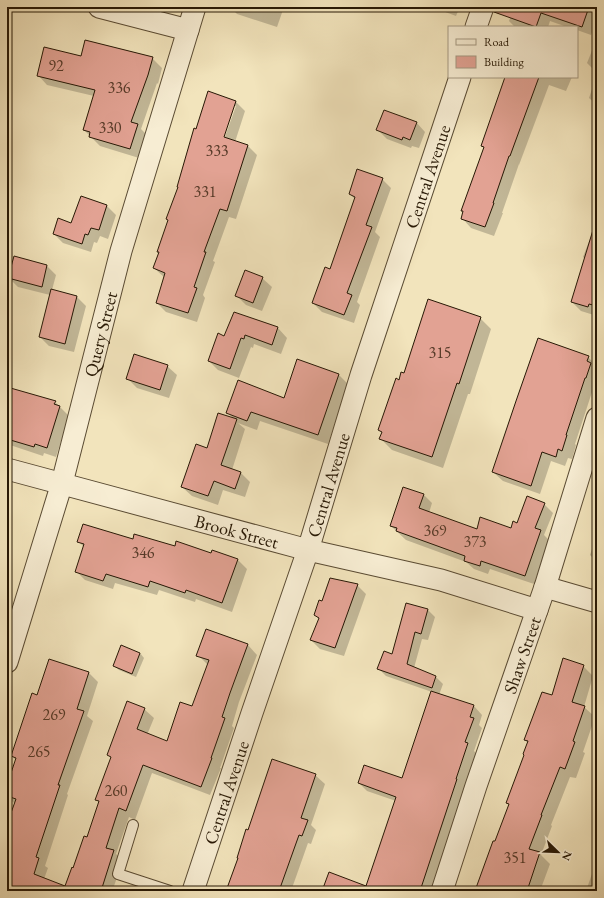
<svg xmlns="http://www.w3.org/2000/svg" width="604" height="898" viewBox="0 0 604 898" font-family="'EB Garamond',serif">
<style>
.shadow{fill:#0003;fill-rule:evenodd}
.building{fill:#e2a293;stroke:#271805}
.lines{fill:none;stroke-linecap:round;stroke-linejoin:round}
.service-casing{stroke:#5a4b33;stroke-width:12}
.minor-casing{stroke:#5a4b33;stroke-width:23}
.service{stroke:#f7edd3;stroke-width:10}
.minor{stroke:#f7edd3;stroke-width:21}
.labels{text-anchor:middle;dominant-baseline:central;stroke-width:3;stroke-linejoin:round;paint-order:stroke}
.number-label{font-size:16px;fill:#563a28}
.street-label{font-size:18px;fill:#271805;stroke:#f7edd3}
</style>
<rect width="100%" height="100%" fill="#f2e4bc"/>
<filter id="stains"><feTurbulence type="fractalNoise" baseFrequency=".005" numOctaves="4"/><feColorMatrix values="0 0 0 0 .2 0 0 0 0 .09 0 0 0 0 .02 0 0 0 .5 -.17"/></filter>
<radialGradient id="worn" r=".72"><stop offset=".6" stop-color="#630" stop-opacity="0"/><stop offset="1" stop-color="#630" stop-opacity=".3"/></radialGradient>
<g class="shadow">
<polygon points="230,7 284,7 277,27 237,14"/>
<polygon points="413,7 424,7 423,10"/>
<polygon points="432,7 464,7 463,10 459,9 456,16"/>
<polygon points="514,7 595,7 597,9 597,18 591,35 577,30 577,27 567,27 550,21 548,27 515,27 509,21"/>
<polygon points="595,43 597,43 597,73 587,63"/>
<polygon points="82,57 152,58 162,68 158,84 157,83 141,129 146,134 139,158 100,146 84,130 94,96 47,85 38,75"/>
<polygon points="597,74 597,105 589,98"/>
<polygon points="506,77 572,77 566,91 549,85 519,165 519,164 502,213 503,213 494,236 471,228 462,218 484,148 482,146"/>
<path d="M209 93 236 102 245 111 235 142 248 146 257 155 236 219 229 217 213 261 215 262 203 295 205 298 197 322 166 312 157 303 165 278 154 268 196 130ZM234 106H236L223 142H221Z"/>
<polygon points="416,122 425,132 419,148 412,146 411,148 387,139 378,130"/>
<polygon points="382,179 391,188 375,232 380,237 357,302 360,305 354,323 322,312 313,303 330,270 355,199 350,194"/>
<polygon points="82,197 107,206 116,215 108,239 100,236 97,243 94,242 91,252 63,243 54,234 72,224"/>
<polygon points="597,214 597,316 581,311 572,302 585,259 583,257 596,223 594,222"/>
<polygon points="15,257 47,266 56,275 52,290 76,296 86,306 74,352 49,346 40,337 50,295 18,287 9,278"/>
<polygon points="262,278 272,287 262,311 246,305 237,296"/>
<polygon points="234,313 278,328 287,338 281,354 254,344 253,348 251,347 239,378 218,370 209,361 225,337"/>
<polygon points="480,318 491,329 470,394 468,394 443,468 392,450 380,438 382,433 379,430 400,381 404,374"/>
<polygon points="588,357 597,366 596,369 597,370 597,381 595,387 594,386 575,444 576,445 572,459 568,458 565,466 551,461 540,494 503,481 493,472"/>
<polygon points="167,366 177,375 169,398 137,388 127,378"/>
<polygon points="338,374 348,384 328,444 260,421 257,430 238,423 245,429 232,470 241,473 250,482 245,497 223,490 218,505 192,496 182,487 208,449 234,419 227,412 285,400"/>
<polygon points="7,388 55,402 69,416 56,457 44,453 43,456 7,444"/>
<polygon points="423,494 432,503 429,513 477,530 511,529 544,504 553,513 544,535 549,540 534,584 490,569 488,574 474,569 466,562 406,540 391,526"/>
<polygon points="597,534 597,562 590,555"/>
<polygon points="133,541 212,554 238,560 247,569 232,612 196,599 195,602 159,590 157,595 115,583 113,589 85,580 76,571 84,547 79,542"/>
<polygon points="357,585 366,594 344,656 320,649 311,640 319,619 315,615 323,602"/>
<polygon points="407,604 428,610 435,617 428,640 422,639 414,668 436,677 443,684 439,695 474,706 482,715 479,725 482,728 474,751 476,753 464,788 465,789 431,891 323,891 367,887 396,801 367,791 359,783 403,779 432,692 386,676 379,669 393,655"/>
<polygon points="248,645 257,655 239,702 232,726 234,728 220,768 221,768 210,795 152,773 135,820 129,817 116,854 123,860 113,889 119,891 7,891 7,827 15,804 7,796 7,788 16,760 12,756 37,696 50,660 89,673 98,682 87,716 93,721 67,794 68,795 45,866 48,868 44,879 66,887 87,838 99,802 96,799 112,759 108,755 144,709 154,718 147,735 167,742 192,707 208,665 198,655"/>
<polygon points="140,653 144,658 136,677 119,670 114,666"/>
<polygon points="583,666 593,676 584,707 595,717 583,752 585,753 576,778 570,777 551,825 552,826 541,855 550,864 540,891 480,891 477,888 510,805 507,802 525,755 528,743 525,740 553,696"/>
<polygon points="315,775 325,784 311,825 316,830 311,844 308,843 291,891 227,891 248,831"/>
<polygon points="593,871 597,872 597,891 590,891 587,888"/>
</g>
<g class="building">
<polygon points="495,7 589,7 582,27 541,13 536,27 494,12"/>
<polygon points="85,40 153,57 148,75 131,122 138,124 130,149 89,137 90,132 83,130 95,90 37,76 44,47 81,56"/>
<polygon points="505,77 539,77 510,156 509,156 493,203 494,203 485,227 461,219 463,211 461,211 484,147 481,146"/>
<polygon points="208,91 236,101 224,137 248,145 227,211 220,209 204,252 206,252 194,287 197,288 188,313 156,303 165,273 153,268 159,252 157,252 168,220 166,219 178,187 177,187 194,128 196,129"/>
<polygon points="384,110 417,122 410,140 403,137 402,140 376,130"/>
<polygon points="357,169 383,178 366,225 372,227 347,293 352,295 344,315 312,303 325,267 330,269 355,197 349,194"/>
<polygon points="81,196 107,205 99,230 91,228 88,235 85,234 82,244 53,234 58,218 71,223"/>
<polygon points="593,230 597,231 597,294 593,305 589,304 588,307 571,302"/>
<polygon points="14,256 47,265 42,287 8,278"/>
<polygon points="245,270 263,277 253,303 235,296"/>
<polygon points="51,289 77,296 65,344 39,337"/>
<polygon points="428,299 481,317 459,384 457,383 432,457 379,439 382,432 378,430 396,378 399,380 401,372 404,373"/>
<polygon points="234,312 278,327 272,345 245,335 244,339 241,338 230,369 208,361 218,333 224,336"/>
<polygon points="538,338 589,356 587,361 591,363 586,378 585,378 566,435 567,435 562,451 558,449 556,457 542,452 531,486 492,472 516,401"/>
<polygon points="134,354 168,365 160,390 126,379"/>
<polygon points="297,359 339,374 318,435 251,412 247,421 226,413 238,380 284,398"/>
<polygon points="7,387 56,401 54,404 60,406 47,448 35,444 34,447 7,439"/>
<polygon points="218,413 237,419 221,465 241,472 235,489 214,481 208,496 181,487 196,444 207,448"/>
<polygon points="403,487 424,494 419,508 477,529 480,517 511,528 513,521 517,523 527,496 545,503 535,528 541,530 525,576 481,561 480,566 464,561 465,556 396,531 397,528 390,526"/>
<polygon points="83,524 133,539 134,534 175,546 176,541 211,553 212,550 238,559 222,603 186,590 185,593 150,581 148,587 106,574 103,581 75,572 84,544 77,542"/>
<polygon points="330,578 358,584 335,648 310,640 319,618 314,615 319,600 322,601"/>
<polygon points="406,603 428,609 421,634 415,632 407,664 436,676 432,688 377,669 384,651 392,654"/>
<polygon points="206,629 248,644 230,693 222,717 225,718 211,758 212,758 201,787 143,765 126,811 119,808 106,848 114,850 101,891 7,891 7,824 16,799 7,796 7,785 16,758 11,756 32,693 37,695 49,659 89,672 77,709 84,711 58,785 60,785 36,857 39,858 34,874 65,886 72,867 73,868 84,836 87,837 99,801 95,800 111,757 107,755 127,701 145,708 137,729 167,741 180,702 192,706 209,660 196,656"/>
<polygon points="121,645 140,653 132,674 113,666"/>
<polygon points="563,658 584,665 572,702 585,706 573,741 575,742 565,769 560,767 541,815 542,815 529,849 540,852 527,891 485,891 476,888 493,841 495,841 509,804 506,803 524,755 523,754 528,741 524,740 542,692 552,695"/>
<polygon points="431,691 474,705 470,717 474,718 465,742 468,743 456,779 457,779 420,891 322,891 329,872 366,886 396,797 358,783 364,765 402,778"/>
<polygon points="272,759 316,774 301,818 308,820 302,836 299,835 279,891 226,891 238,858 237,858 246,829 248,830"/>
</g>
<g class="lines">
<g class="service-casing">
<polyline id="service" points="133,825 118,874 170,891"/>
</g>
<g class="minor-casing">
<g id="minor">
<polyline points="99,7 188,30"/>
<polyline points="476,27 483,7"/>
<path id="s1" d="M7 469 308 550 441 580 537 610"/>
<polyline points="545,587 597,602"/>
<path id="s2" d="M7 662 62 483 121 251 195 7"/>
<path id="s3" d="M193 891 252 713 308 550 361 375 460 77"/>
<path id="s4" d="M442 891 476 786 545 587 597 418"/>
</g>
</g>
<use href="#service" class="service"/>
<use href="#minor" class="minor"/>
</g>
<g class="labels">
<g class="number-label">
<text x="56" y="65">92</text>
<text x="119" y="87">336</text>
<text x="110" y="127">330</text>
<text x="217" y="150">333</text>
<text x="205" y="191">331</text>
<text x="440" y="352">315</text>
<text x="435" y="530">369</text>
<text x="475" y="541">373</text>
<text x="143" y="552">346</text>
<text x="54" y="714">269</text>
<text x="39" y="751">265</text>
<text x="116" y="790">260</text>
<text x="515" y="857">351</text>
</g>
<g class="street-label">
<text stroke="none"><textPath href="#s3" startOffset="752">Central Avenue</textPath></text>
<text stroke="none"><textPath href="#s2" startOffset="341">Query Street</textPath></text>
<text stroke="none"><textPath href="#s3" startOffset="428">Central Avenue</textPath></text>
<text stroke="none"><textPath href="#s1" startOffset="238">Brook Street</textPath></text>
<text stroke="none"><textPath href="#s4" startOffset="249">Shaw Street</textPath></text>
<text stroke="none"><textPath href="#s3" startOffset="104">Central Avenue</textPath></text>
</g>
</g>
<rect width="604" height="898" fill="none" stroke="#f2e4bc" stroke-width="24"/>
<rect x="8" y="8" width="588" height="882" fill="none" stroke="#271805" stroke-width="2"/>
<rect x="12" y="12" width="580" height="874" fill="none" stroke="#271805"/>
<rect x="448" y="26" width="130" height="52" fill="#f7edd3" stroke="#a49881"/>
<rect x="456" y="39" width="20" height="6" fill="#f7edd3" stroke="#a49881"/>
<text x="484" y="46" font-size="12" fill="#271805">Road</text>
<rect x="456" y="56" width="20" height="12" fill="#e2a293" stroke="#a49881"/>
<text x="484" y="66" font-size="12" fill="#271805">Building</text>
<g transform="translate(558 852) rotate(113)" stroke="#f7edd3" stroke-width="3" paint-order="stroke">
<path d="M0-3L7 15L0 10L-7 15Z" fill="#271805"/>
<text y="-6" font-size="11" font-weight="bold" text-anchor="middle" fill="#271805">N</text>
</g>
<rect width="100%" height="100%" filter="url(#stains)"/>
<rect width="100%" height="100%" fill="url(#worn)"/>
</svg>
